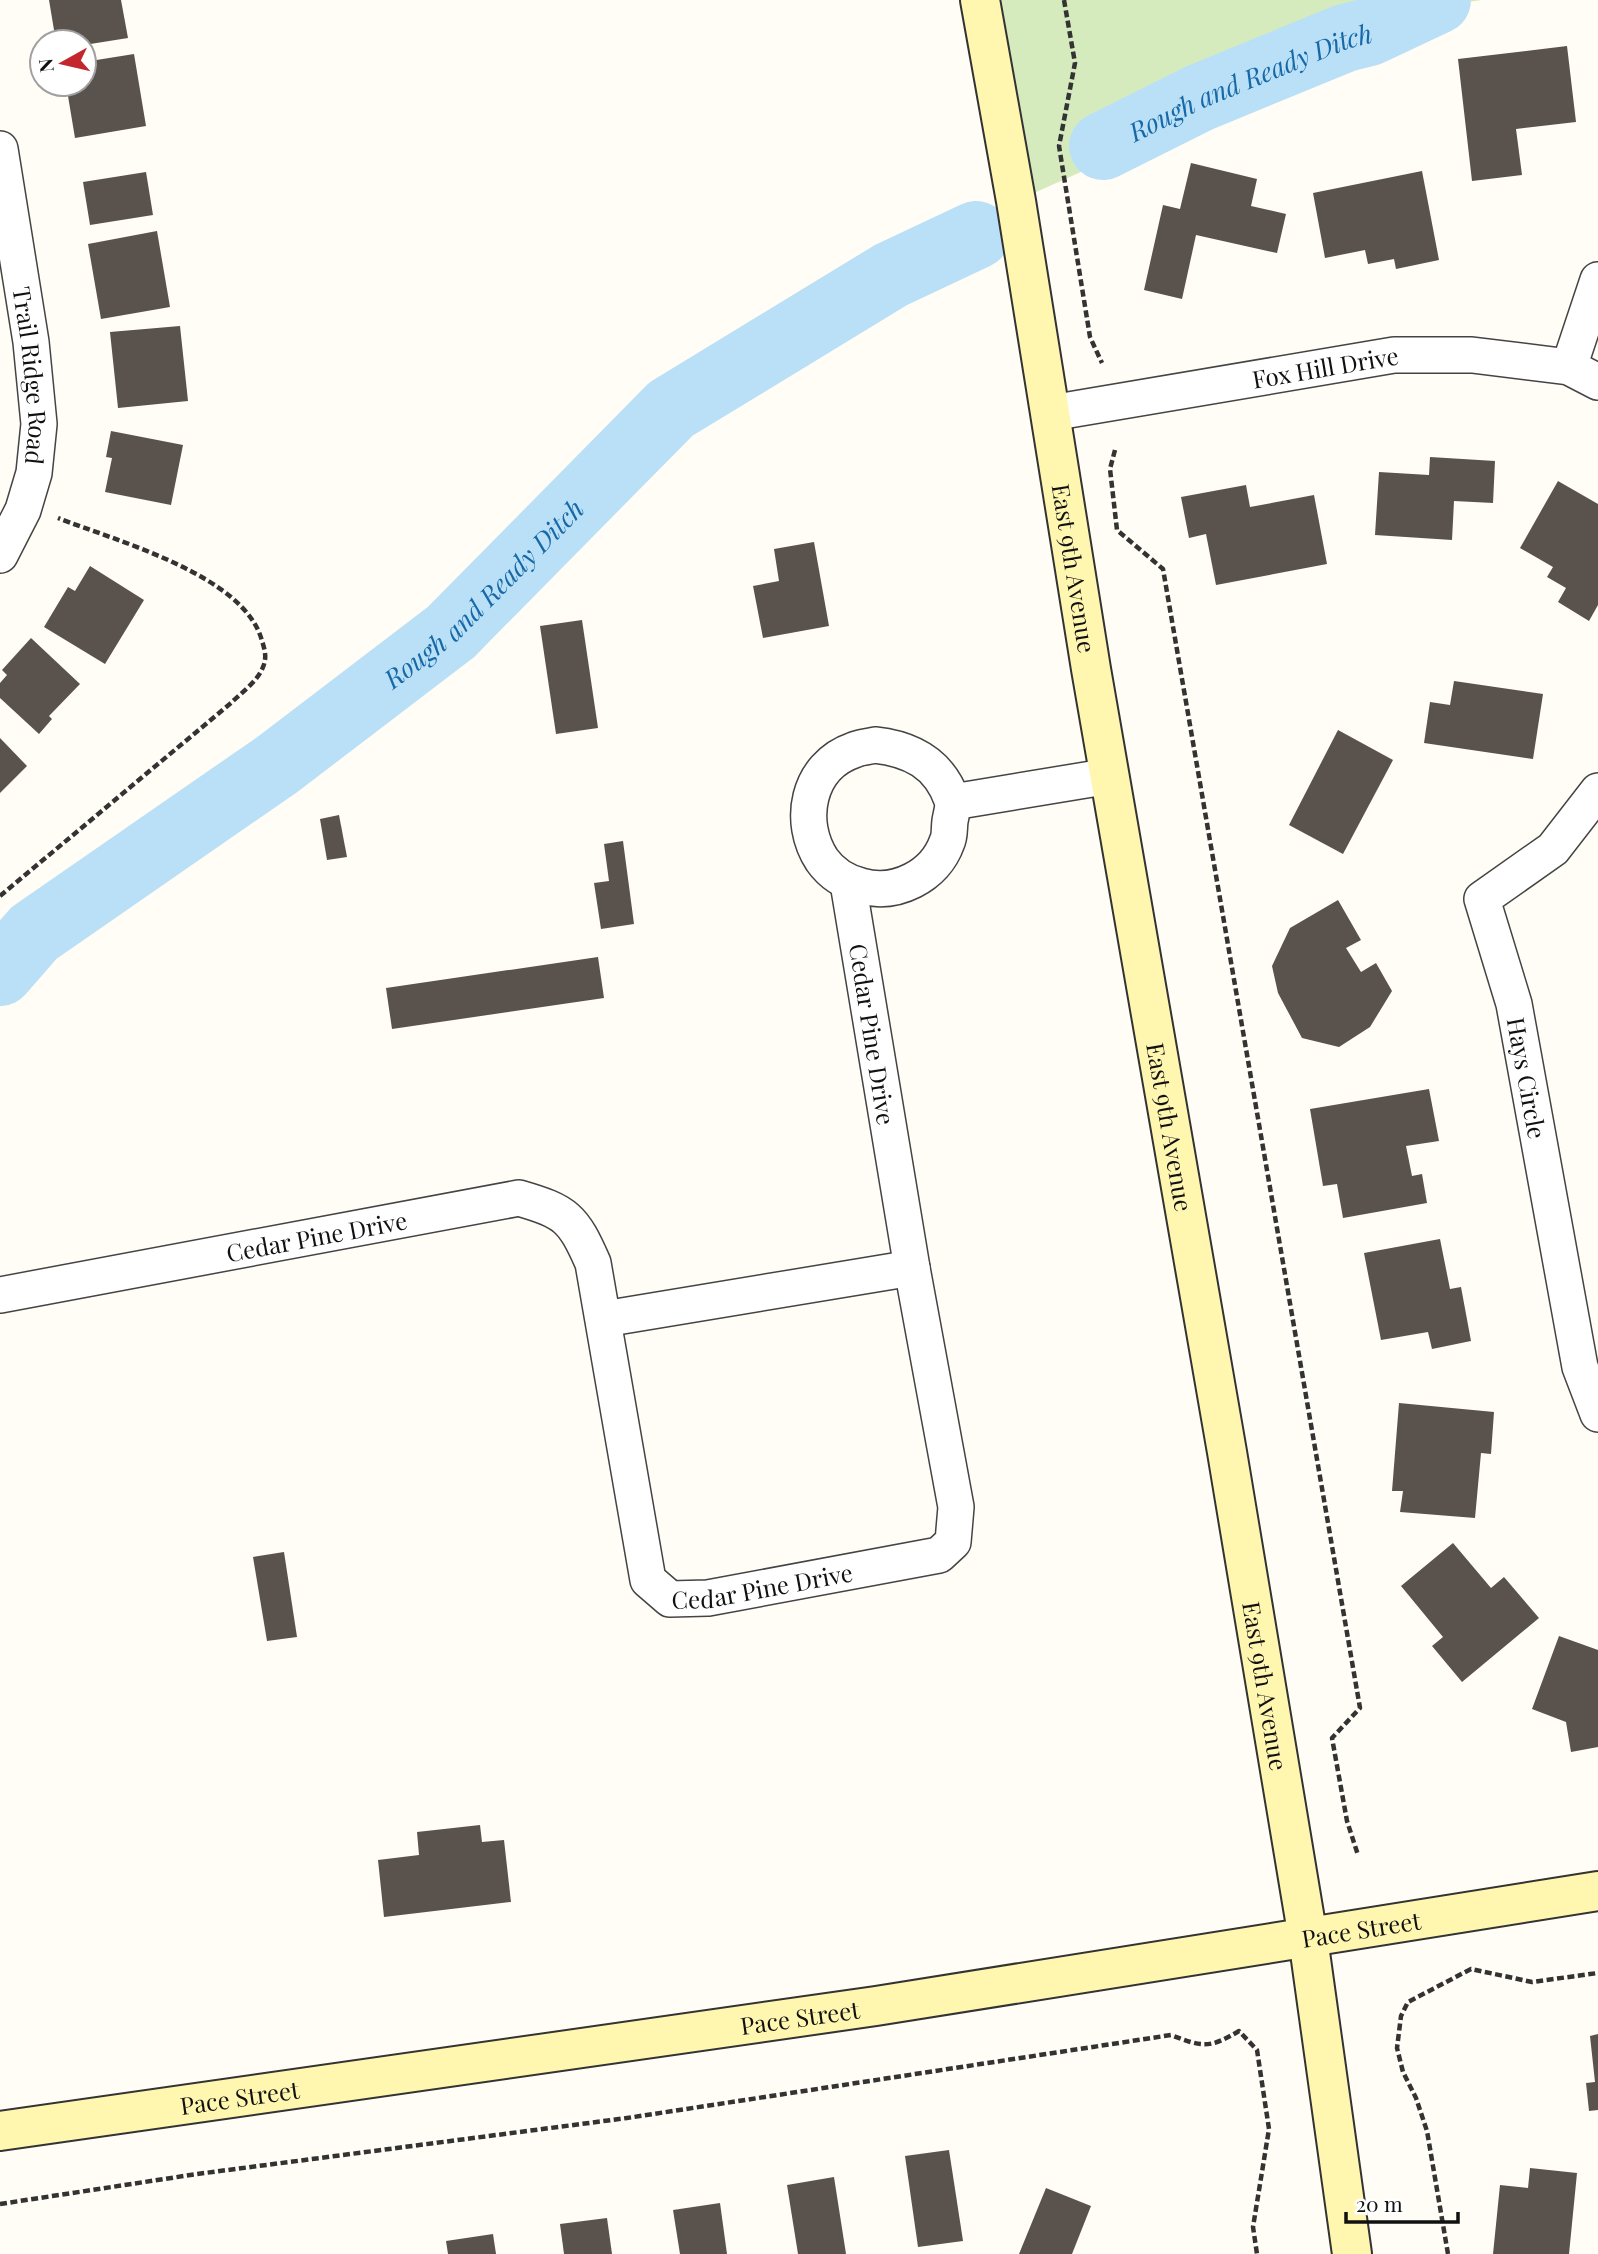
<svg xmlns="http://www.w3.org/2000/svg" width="1598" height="2254" viewBox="0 0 1598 2254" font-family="'Playfair Display',serif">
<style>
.green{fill:#d5ebbd}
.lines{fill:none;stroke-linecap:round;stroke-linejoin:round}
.river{stroke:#b9e0f7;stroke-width:68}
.building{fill:#5a524d}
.minor-casing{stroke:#444;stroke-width:38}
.secondary-casing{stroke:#333;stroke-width:42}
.path{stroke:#333;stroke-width:4.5;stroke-dasharray:7 3.5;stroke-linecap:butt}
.minor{stroke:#fff;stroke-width:35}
.secondary{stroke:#fff6b0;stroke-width:38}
.labels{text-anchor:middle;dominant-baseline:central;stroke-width:7;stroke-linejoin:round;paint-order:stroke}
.street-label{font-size:24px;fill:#111;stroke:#fff}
.water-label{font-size:26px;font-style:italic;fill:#1768a6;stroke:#fff}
</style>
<rect width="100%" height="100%" fill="#fffdf5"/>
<polygon class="green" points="980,0 1482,0 1453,4 1370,48 1195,121 1016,201"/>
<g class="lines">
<g class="river">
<path id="s1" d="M1103 146 1199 98 1345 38 1369 32 1437 0"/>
<path id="s2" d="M0 972 34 933 278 764 451 632 671 409 891 275 976 235"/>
</g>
</g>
<g class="building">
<polygon points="49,0 121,0 128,38 84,45 84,42 56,42"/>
<polygon points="1567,46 1576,122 1516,129 1522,175 1472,181 1458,59"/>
<polygon points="134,54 146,126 75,138 66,84 84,84 84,62"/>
<polygon points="1191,163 1257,179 1251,206 1286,214 1277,253 1196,235 1182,299 1144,290 1163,205 1180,209"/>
<polygon points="1422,171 1439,260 1396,269 1394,259 1368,264 1365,250 1325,258 1313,193"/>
<polygon points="146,172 153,215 90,225 83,182"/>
<polygon points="157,231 170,307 101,319 88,244"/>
<polygon points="180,326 188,401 118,408 110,332"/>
<polygon points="111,431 183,445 171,505 105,492 112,458 106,457"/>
<polygon points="1430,457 1495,461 1493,503 1454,501 1452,540 1375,535 1379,472 1429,475"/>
<polygon points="1558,481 1598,504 1598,605 1589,621 1558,602 1566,588 1547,577 1553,567 1520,548"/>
<polygon points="1246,485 1250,507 1314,495 1327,564 1216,585 1206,534 1189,538 1181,497"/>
<polygon points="814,542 829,626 763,638 753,586 779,581 774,549"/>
<polygon points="90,566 144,600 105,664 44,627 68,587 75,591"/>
<polygon points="582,620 598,728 556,734 540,626"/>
<polygon points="31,638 80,684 49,716 52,719 39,734 0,698 0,683 7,675 2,670"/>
<polygon points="1454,681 1543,694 1533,759 1424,743 1430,702 1450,705"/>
<polygon points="1338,730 1393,760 1343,854 1289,825"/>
<polygon points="0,738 27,766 0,793"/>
<polygon points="339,815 347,857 327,860 320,819"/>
<polygon points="623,841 634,924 601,929 594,883 609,881 604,844"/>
<polygon points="1338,900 1361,940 1346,948 1361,972 1376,963 1392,991 1370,1027 1339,1047 1302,1038 1278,993 1272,966 1290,928"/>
<polygon points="598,957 604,998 392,1029 386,988"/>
<polygon points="1429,1089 1439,1141 1406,1146 1412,1176 1422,1174 1427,1203 1343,1218 1337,1184 1323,1186 1310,1109"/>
<polygon points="1440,1239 1450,1289 1461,1287 1471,1341 1432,1349 1428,1332 1381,1340 1364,1253"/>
<polygon points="1399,1403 1494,1412 1491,1454 1481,1453 1475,1518 1400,1512 1403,1491 1392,1491"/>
<polygon points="1453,1543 1491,1588 1504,1577 1539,1618 1462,1682 1432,1646 1443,1637 1401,1586"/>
<polygon points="284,1552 297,1637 267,1641 253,1557"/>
<polygon points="1559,1636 1598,1650 1598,1747 1571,1752 1566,1722 1532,1709"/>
<polygon points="480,1825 482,1842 504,1840 511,1902 384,1917 378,1860 419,1855 417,1832"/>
<polygon points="1598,2034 1598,2110 1589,2111 1586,2083 1595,2082 1590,2036"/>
<polygon points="949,2150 963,2241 918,2247 905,2156"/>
<polygon points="1530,2168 1577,2173 1569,2254 1493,2254 1500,2185 1528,2188"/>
<polygon points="834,2177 846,2254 798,2254 787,2185"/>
<polygon points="1046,2188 1091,2206 1072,2254 1019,2254"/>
<polygon points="720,2203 727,2254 680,2254 673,2210"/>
<polygon points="607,2218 612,2254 564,2254 560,2224"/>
<polygon points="493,2234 496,2254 448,2254 446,2241"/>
</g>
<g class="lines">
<g class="minor-casing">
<g id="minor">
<path id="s3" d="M0 149 31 342 39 424 34 473 23 510 0 555"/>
<polyline points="1569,367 1598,280"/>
<path id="s4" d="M1051 413 1394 355H1472L1569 367 1598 382"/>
<path d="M875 745C911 749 939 763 952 800 954 806 951 815 950 821 949 828 950 836 947 842 935 876 896 896 861 886 845 882 832 874 822 860 797 822 807 766 854 750 860 747 868 747 875 745Z"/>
<path id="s5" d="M1598 791 1553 849 1482 899 1514 1004 1580 1367 1598 1414"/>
<polyline points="953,802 1110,776"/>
<path id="s6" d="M0 1295 519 1198C567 1212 573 1218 593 1263L648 1580 670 1599 708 1598 939 1555 953 1542 956 1507 912 1268 848 883"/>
<polyline points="604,1319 912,1268"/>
</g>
</g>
<g class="secondary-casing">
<g id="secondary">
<path id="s7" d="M980 0 1016 201 1091 669 1227 1452 1308 1938 1352 2254"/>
<path id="s8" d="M0 2131 876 2006 1598 1891"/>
</g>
</g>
<g class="path">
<polyline points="1064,0 1075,63 1059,146 1090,337 1102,363"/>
<polyline points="1115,450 1110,469 1117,530 1163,569 1360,1708 1332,1738 1347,1821 1358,1855"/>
<path d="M0 896 231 703C241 693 258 681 263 667 267 658 265 650 262 641 245 575 116 541 58 518"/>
<path d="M0 2204 197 2174 627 2118 1171 2035C1202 2047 1209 2049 1239 2031L1257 2050 1269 2129 1253 2227 1257 2254"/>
<polyline points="1448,2254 1427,2131 1416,2098 1403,2072 1397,2048 1401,2016 1408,2002 1471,1969 1532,1982 1598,1973"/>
</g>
<use href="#minor" class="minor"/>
<use href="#secondary" class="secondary"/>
</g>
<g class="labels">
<g class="street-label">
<text stroke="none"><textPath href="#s4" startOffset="278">Fox Hill Drive</textPath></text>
<text stroke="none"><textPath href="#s3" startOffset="229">Trail Ridge Road</textPath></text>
<text stroke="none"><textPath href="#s7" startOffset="576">East 9th Avenue</textPath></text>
<text transform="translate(873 1034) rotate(81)">Cedar Pine Drive</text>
<text stroke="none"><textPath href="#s5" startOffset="345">Hays Circle</textPath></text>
<text stroke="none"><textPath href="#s7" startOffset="1143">East 9th Avenue</textPath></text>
<text stroke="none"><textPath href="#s6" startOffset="322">Cedar Pine Drive</textPath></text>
<text stroke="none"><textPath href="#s6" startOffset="1076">Cedar Pine Drive</textPath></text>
<text stroke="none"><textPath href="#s7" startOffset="1710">East 9th Avenue</textPath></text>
<text stroke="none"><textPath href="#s8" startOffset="1376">Pace Street</textPath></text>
<text stroke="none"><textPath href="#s8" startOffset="808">Pace Street</textPath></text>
<text stroke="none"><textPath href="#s8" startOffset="242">Pace Street</textPath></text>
</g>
<g class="water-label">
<text stroke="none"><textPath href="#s1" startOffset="161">Rough and Ready Ditch</textPath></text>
<text stroke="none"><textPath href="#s2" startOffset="616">Rough and Ready Ditch</textPath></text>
</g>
</g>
<g transform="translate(63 63) rotate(262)"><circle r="33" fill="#ffffff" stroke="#a0a0a0" stroke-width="2"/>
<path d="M0-5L12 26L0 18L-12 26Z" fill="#c4262e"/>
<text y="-10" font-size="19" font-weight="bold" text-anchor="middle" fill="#111111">N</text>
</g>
<path d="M1346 2212v10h112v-10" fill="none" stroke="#111111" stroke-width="3.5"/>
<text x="1356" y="2212" font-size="21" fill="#111111" stroke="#ffffff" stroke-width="5" paint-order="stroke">20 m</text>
</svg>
